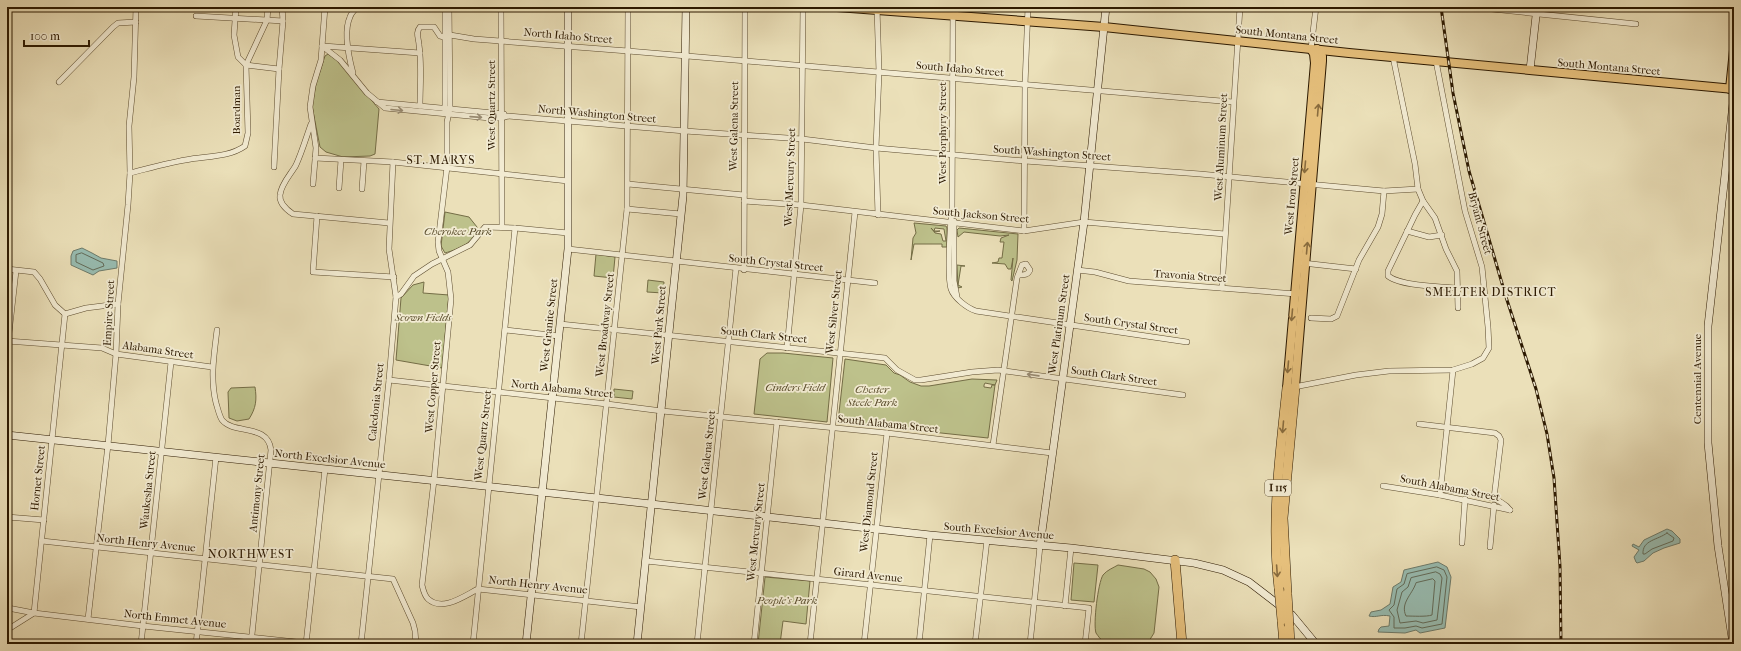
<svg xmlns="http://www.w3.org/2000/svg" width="1741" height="651" viewBox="0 0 1741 651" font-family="'IM FELL French Canon',serif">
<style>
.green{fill:#bdc18b;stroke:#746d46;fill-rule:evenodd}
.water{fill:#98bdb2;stroke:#6d7b6b}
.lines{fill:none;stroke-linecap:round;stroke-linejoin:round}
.shore{stroke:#626b59;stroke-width:1}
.street-casing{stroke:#5c4b2e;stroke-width:6}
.secondary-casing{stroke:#2c1900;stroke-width:8}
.primary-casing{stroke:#2c1900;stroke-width:10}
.highway-casing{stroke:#2c1900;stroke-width:10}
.street{stroke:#f2ebd2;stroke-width:5}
.secondary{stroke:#f2ebd2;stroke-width:7}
.primary{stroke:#e6c07c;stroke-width:8}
.highway{stroke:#e6c07c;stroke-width:9}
.rail-casing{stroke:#2c1900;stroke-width:3}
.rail{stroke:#f2ebd2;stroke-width:1.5;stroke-dasharray:4.5;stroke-linecap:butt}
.highway-bridge-casing{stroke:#2c1900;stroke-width:10;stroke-linecap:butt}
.highway-bridge{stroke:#e6c07c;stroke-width:9}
.oneway{stroke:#998c74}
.oneway2{stroke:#896c3e}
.labels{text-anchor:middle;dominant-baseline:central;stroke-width:3.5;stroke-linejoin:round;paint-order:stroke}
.shield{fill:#f2ebd2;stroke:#67583f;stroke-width:1}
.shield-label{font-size:10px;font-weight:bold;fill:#2c1900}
.street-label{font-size:11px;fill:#2c1900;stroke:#f2ebd2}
.park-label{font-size:11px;font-style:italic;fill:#584b2a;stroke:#f2ebd2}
.neighbourhood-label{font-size:12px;letter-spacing:1px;fill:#2c1900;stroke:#f2ebd2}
</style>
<rect width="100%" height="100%" fill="#ebe0b9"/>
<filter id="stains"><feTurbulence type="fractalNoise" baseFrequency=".005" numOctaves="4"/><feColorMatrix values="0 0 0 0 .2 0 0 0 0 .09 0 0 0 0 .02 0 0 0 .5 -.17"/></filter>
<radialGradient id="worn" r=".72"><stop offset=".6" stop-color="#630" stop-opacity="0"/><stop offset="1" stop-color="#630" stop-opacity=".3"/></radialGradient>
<g class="green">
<polygon points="328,54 338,61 379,109 375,154 370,156 343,157 326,152 320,147 312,106 316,83 325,56"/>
<path d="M445 212 469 217 477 227C475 243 459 249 445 253L441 246Z"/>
<path d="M914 223 946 226 947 228V247H942V244H914L911 260 913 238 916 233ZM931 228 935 232 940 231H934L935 228 944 229 946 241H943L941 234 935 233Z"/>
<polygon points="959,228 1018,234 1017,260 1012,281 1011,280 1013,258 1011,269 1008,269 1005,264 992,263 998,262 999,258 1002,258 1004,242 1000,242 1001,238 1009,235 1000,236 964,232 958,237 957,230"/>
<polygon points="596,254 615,257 613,278 594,276"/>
<polygon points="957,265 965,266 961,266 958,285 962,287 958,288"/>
<polygon points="648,280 664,282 663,293 647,292"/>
<polygon points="424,282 423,293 449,295 442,368 396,360 401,298 413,285"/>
<polygon points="767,353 783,353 833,358 827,422 754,414 760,359"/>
<polygon points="845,359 886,365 894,373 900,375 910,382 921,386 929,386 972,379 997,380 995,385 985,383 984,385 984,387 991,388 992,385 995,385 988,438 838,422"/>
<path d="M255 387C257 400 256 408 249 419L237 421 229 418 228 392 231 388Z"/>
<polygon points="614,389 633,391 632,399 614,397"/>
<polygon points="1074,563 1098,565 1094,602 1071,600"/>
<path d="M1118 565 1144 569 1150 572 1156 579 1159 587 1154 633 1149 641 1144 644C1135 644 1110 647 1104 642 1101 640 1098 636 1096 633 1093 624 1098 583 1103 575 1107 570 1113 568 1118 565Z"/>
<polygon points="765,577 810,581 806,624 783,621 780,644 758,644"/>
</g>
<g class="water">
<polygon points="82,248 92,253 101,258 117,261 117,268 99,271 93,275 71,265 71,256 73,251"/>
<polygon points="1667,529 1672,531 1680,539 1680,543 1664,548 1653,553 1644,561 1637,563 1636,562 1634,557 1639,550 1632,546 1633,544 1639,547 1644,540"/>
<path d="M1438 562 1447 567 1451 577 1445 628 1420 633 1416 630 1405 633 1378 632 1379 629 1381 627 1389 626 1390 616C1380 614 1377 618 1369 616L1371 612 1381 610 1390 604 1393 587 1401 582 1404 570Z"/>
</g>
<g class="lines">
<g class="shore">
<polygon points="82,253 103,263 104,266 93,270 76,262 76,255"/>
<path d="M1667 533 1674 538 1673 541 1652 549 1645 554H1643C1642 540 1658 540 1667 533Z"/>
<polygon points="1437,567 1444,570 1447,577 1442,624 1422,628 1416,626 1405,628 1394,628 1394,617 1389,610 1394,605 1397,589 1404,584 1407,574"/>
<polygon points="1436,572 1440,574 1442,578 1437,620 1423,623 1416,621 1400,623 1397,610 1402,592 1408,587 1411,578"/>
<path d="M1433 579 1435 581 1432 615C1426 617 1413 616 1406 616 1400 603 1412 595 1416 583Z"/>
</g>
<g class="street-casing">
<g id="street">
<polyline points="236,7 234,35 238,57 246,65 279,69"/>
<polyline points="445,7 445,111"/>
<path d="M449 7 450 108 447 122V167L438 242 439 251 448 272 451 299 434 480 422 585C423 589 424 595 428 599 443 612 464 596 478 589L641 607"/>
<polyline points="501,7 502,227"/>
<path d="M953 7 952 211C950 226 947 276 951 289 954 298 967 308 976 311L1187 342"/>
<polyline points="1472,7 1636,24"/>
<polyline points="877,8 879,72 876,148 878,215"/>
<polyline points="196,16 283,21"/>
<polyline points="450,35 474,39 628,51 1233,102"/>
<polyline points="322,46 340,60 367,93 385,108 490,118 501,118 508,116 685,131 802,139 876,148 1025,161 1200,174 1384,191 1418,189"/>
<polyline points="323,46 420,53"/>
<polyline points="1311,49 1316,7"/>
<polyline points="1393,57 1415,164 1418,189 1423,201 1435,218 1446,249 1457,271 1458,308"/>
<path d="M353 73C349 58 343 32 350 17 351 13 355 10 357 7"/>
<polyline points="59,82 113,27 118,23 136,22"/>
<polyline points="377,102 504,114"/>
<path d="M420 106C420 86 422 65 419 45 419 39 415 33 420 27H434L440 36 444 37"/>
<path d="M311 124C306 138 302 152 296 165 291 174 281 184 280 195 279 203 287 210 293 214L389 223"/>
<polyline points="315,158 393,162 568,181"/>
<polyline points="274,167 279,69 283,21 282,7"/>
<path d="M130 173C150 168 171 162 191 159 210 156 229 157 245 146L248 133 246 65 267 20 268 7"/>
<polyline points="313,184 316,148 310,107 313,86 321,60 325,7"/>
<polyline points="628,184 744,195"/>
<polyline points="339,188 341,160"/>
<polyline points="362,189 364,161"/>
<polyline points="744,201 801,205 1024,231 1084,222 1225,234"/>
<path d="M1423 201 1415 215 1388 271V276C1401 286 1441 287 1458 288"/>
<polyline points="627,209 681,214"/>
<polyline points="317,216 313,272 394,277"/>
<polyline points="954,221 954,281 957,297"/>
<polyline points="1024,231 1025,85 1028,7"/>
<polyline points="1407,231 1429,237 1442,235"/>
<polyline points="568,249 875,283"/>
<polyline points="1303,263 1356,269"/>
<polyline points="7,269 34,272 40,279 55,305 65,314 86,308 118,304"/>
<polyline points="744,270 745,7"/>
<polyline points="1077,270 1095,272 1129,281 1297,294"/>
<polyline points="1222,288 1240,7"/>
<polyline points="396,297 401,294 414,276 432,264 470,245 485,227 515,228 568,233"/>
<polyline points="1311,318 1331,319 1337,316 1359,260 1378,227 1382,214 1384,191"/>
<polyline points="560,324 876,357 885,358 897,370 915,380 921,380 972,372 998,370 1183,395"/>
<path d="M217 330C214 355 210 378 216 403 218 409 219 415 222 420 234 435 268 423 271 450L251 644"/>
<polyline points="505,330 559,336"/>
<polyline points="7,341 102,348 116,354 212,367"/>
<polyline points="787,348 801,205 803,7"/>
<polyline points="7,351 16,271"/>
<polyline points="389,380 607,404 662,411 887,433 1052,453"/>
<polyline points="1294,387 1356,375 1389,371 1453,370 1472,364 1483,358 1489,348 1488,327 1482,267 1465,211 1436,61"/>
<polyline points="1419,424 1495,433 1499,436 1501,440 1494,498"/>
<path d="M993 445 1017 278 1022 265 1026 264 1030 270C1028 275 1024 275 1018 275"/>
<polyline points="1383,486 1440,495 1510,510"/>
<path d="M1441 489C1461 492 1498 493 1510 510"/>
<polyline points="1440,495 1453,370"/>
<polyline points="7,517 44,520"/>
<polyline points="42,541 393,579 413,623 415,631 416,644"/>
<polyline points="1462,543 1465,499"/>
<polyline points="1490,547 1494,505"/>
<polyline points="646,561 1089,608 1085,644"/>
<polyline points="1065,606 1071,548"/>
<polyline points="8,608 34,613 143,626 315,644"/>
<polyline points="88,619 108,445 116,354 118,304 128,205 130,173 129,126 134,77 136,7"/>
<polyline points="7,630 34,613 65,314"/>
<polyline points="141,644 171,362"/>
<polyline points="196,644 216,457"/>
<polyline points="306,644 325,469"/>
<polyline points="361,644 389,380 396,297 389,249 393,162"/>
<polyline points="473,644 515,228"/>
<polyline points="581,644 627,209 628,7"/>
<polyline points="697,644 736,268"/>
<polyline points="754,644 777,422"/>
<polyline points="810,644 855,212"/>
<polyline points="864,644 887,433"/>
<polyline points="919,644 930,535"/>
<polyline points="975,644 987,540"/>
<polyline points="1030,644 1040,546"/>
</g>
</g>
<g class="secondary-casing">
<g id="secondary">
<polyline points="1530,70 1537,7"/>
<polyline points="7,435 597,498 930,535 1071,548 1194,563 1223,570 1249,582 1292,615 1316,644"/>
<polyline points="1040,546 1084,222 1106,7"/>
<polyline points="526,644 568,249 568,7"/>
<polyline points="637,644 683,196 686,7"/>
<polyline points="1733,644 1718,546 1708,443 1708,326 1734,95"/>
</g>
</g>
<g class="primary-casing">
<g id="primary">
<polyline points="837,7 1104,27 1349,53 1734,89"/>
<polyline points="1730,89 1734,50"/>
<polyline points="1295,387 1322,61 1322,56 1317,49"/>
<polyline points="1287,388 1315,63 1314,54 1311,49"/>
</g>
</g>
<g class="highway-casing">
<g id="highway">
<polyline points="1175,560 1182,644"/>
<path d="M1279 588C1271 521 1280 455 1287 388"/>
<polyline points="1287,594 1283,518 1295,387"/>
<polyline points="1282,620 1284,644"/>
<polyline points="1289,626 1290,644"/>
</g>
</g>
<use href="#street" class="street"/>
<use href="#secondary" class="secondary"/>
<use href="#primary" class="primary"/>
<use href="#highway" class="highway"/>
<g class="rail-casing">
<polyline id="rail" points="1441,7 1453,93 1469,171 1506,297 1536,389 1547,434 1554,478 1560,566 1561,644"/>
</g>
<use href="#rail" class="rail"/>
<g class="highway-bridge-casing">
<g id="highway-bridge">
<polyline points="1279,588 1282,620"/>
<polyline points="1287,594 1289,626"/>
</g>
</g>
<use href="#highway-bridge" class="highway-bridge"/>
</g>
<defs><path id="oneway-shaft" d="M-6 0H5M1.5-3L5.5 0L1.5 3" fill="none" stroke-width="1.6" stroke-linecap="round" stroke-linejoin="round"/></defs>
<g class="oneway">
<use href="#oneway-shaft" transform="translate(397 110) rotate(5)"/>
<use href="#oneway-shaft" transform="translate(476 117) rotate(4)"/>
<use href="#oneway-shaft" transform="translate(1033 375) rotate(-172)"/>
</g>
<g class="oneway2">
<use href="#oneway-shaft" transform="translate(1318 110) rotate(-85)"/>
<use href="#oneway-shaft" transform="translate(1305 167) rotate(95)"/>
<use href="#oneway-shaft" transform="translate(1307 248) rotate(-85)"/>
<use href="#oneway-shaft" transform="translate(1292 315) rotate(95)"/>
<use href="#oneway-shaft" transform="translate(1288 367) rotate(95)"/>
<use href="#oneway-shaft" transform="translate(1283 427) rotate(95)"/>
<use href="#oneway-shaft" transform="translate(1277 571) rotate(86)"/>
</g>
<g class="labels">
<rect class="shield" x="1265" y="480" width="26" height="16" rx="3"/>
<g class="shield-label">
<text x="1278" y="488">I 115</text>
</g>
<g class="street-label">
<text transform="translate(1287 35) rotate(6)">South Montana Street</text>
<text transform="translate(568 36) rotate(5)">North Idaho Street</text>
<text transform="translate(1609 67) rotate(5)">South Montana Street</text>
<text transform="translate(960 69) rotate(5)">South Idaho Street</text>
<text transform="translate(491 105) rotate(-90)">West Quartz Street</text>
<text transform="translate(236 110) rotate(-90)">Boardman</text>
<text transform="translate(597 114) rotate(5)">North Washington Street</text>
<text transform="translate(734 126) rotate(-89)">West Galena Street</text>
<text transform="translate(942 133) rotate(-90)">West Porphyry Street</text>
<text transform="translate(1221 147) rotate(-87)">West Aluminum Street</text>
<text transform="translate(1052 153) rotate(4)">South Washington Street</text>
<text transform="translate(790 177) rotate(-88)">West Mercury Street</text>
<text transform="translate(1292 196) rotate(-85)">West Iron Street</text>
<text transform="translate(981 215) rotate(5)">South Jackson Street</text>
<text transform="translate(1480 223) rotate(75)">Bryant Street</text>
<text transform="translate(776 263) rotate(6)">South Crystal Street</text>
<text transform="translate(1190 276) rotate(4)">Travonia Street</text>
<text transform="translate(834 312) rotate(-84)">West Silver Street</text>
<text transform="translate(109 313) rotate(-87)">Empire Street</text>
<text transform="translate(1059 324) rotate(-82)">West Platinum Street</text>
<text transform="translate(1131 324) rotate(8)">South Crystal Street</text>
<text transform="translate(549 325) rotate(-84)">West Granite Street</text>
<text transform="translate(605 325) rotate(-84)">West Broadway Street</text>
<text transform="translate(659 325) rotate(-85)">West Park Street</text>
<text transform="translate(764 335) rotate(6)">South Clark Street</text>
<text transform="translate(158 350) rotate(8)">Alabama Street</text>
<text transform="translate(1114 376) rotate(8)">South Clark Street</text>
<text transform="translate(1697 379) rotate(-90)">Centennial Avenue</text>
<text transform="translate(433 387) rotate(-85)">West Copper Street</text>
<text transform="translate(562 389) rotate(6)">North Alabama Street</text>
<text transform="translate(376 402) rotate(-84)">Caledonia Street</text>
<text transform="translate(888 424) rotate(6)">South Alabama Street</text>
<text transform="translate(483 435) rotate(-84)">West Quartz Street</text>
<text transform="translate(707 455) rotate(-84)">West Galena Street</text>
<text transform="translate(330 459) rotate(6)">North Excelsior Avenue</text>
<text transform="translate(38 478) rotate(-84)">Hornet Street</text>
<text transform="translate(1450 488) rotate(11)">South Alabama Street</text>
<text transform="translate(148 490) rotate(-84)">Waukesha Street</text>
<text transform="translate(257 493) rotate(-84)">Antimony Street</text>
<text transform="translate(869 502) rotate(-84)">West Diamond Street</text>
<text transform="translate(999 531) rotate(5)">South Excelsior Avenue</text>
<text transform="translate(756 532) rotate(-84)">West Mercury Street</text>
<text transform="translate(146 543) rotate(6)">North Henry Avenue</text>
<text transform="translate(868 575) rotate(6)">Girard Avenue</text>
<text transform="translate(538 585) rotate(6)">North Henry Avenue</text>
<text transform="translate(175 619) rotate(6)">North Emmet Avenue</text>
</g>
<g class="park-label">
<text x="458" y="231">Cherokee Park</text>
<text x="423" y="317">Scown Fields</text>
<text x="795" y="387">Cinders Field</text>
<text x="872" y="389">Chester<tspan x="872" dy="13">Steele Park</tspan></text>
<text x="787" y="600">People's Park</text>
</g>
<g class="neighbourhood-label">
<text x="441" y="160">ST. MARYS</text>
<text x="1491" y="292">SMELTER DISTRICT</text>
<text x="251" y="554">NORTHWEST</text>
</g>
</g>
<rect width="1741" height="651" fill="none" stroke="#ebe0b9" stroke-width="24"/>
<rect x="8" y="8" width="1725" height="635" fill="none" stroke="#2c1900" stroke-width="2"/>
<rect x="12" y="12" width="1717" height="627" fill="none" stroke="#2c1900"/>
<path d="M24 40v6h65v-6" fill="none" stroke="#2c1900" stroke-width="2"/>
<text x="30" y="40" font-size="12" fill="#2c1900" stroke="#f2ebd2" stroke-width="3" paint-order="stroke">100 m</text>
<rect width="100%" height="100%" filter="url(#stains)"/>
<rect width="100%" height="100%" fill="url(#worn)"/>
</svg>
